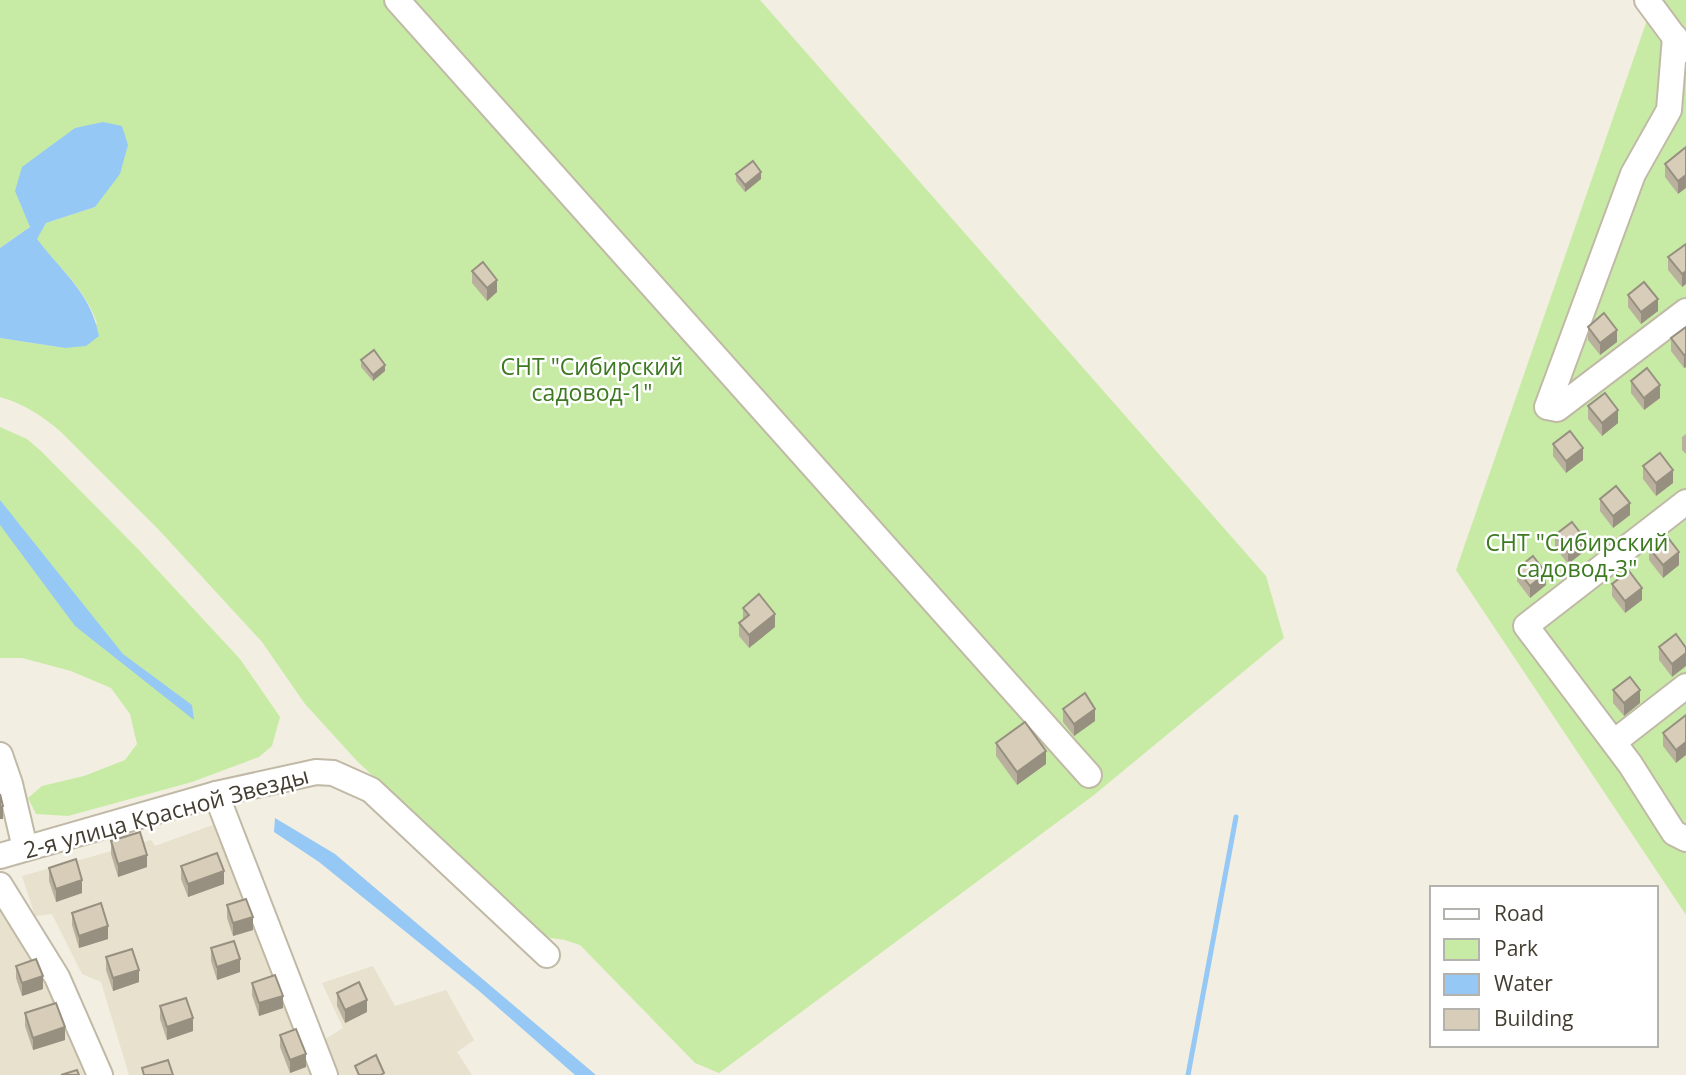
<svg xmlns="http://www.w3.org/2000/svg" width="1686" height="1075" viewBox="0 0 1686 1075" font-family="'Open Sans',sans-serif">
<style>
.residential{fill:#e7e1ce}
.green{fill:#c7eba5}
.water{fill:#96c8f6}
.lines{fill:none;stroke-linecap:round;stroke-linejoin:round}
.stream{stroke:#96c8f6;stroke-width:5}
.minor-casing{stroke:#c0b9a6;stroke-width:28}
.minor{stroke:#fff;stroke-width:24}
.wall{fill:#bab09e}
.shaded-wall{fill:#979081}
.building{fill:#d8cdb8;stroke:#979081;stroke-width:2}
.labels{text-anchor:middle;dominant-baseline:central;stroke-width:5;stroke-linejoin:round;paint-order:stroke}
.park-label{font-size:23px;fill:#3c7921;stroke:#fff}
.street-label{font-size:23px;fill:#433e31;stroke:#fff}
</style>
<rect width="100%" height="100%" fill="#f2eee1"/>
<g class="residential">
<polygon points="221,822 317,1075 129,1075 101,982 82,974 52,914 35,916 22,876 151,840 155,846"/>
<polygon points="0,902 41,961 72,1032 86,1075 0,1075"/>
<polygon points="373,966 395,1006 446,990 474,1040 457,1052 472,1075 338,1075 324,1040 343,1028 322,983"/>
</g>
<g class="green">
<path d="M0 0H760L1266 576 1284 638 1094 795 719 1073 695 1063 580 945 565 940 543 937 357 761 305 704 262 642 159 530 60 431C41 415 24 404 0 397V338L65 348 97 323C86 290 58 266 36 239L46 223 95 207 24 210 30 227 0 248Z"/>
<polygon points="1654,0 1686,0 1686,915 1456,570"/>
<polygon points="0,427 27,439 41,451 138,549 240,659 280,717 272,746 259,757 192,782 68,816 36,814 28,798 42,786 84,776 125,760 137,744 130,714 111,688 71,671 22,658 0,658"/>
</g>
<g class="water">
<path d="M103 122 122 126 128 145 120 174 95 207 46 223 37 239C62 272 91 293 99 336L86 346 65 348 0 338V248L30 227 15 191 22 167 75 128Z"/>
<polygon points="0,500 123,654 192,705 194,720 75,626 0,525"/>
<polygon points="275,818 335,854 596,1075 575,1075 478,990 319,862 274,832"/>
</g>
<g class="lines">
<polyline class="stream" points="1188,1075 1236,817"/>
<g class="minor-casing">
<g id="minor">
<polyline points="397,0 1089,775"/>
<polyline points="1647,0 1684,50"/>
<polyline points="1675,37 1669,110 1633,174 1547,407 1557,409 1686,311"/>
<polyline points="1686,502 1526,626 1630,764 1674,833 1686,839"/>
<polyline points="1614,742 1686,686"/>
<polyline points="0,755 10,784 25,848"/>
<polyline points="216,794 325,1075"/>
<polyline points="0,856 216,794 316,772 333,773 371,790 547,955"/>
<polyline points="0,885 57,977 100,1075"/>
</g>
</g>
<use href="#minor" class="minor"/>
</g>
<g class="wall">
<polygon points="1686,147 1678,194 1665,177 1665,164"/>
<polygon points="736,174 761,179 745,192 736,181"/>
<polygon points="1686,244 1686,284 1682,287 1668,270 1668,257"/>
<polygon points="472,271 497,292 487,301 472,283"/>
<polygon points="1628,295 1658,311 1641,324 1628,307"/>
<polygon points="1588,327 1617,342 1600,355 1588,340"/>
<polygon points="1686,327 1686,367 1684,368 1671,351 1671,338"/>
<polygon points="361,360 385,371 373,381 361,367"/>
<polygon points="1631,381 1660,398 1644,410 1631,393"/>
<polygon points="1588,406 1618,423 1602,436 1588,419"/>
<polygon points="1686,434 1686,454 1682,450 1682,437"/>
<polygon points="1553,444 1583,460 1566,473 1553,456"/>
<polygon points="1643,466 1673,483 1656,496 1643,479"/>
<polygon points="1600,499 1630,515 1613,528 1600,511"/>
<polygon points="1555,535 1585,551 1568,564 1555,547"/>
<polygon points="1649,548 1679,565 1663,578 1649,560"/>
<polygon points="1517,569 1546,585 1530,598 1517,581"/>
<polygon points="1612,584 1642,600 1625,613 1612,596"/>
<polygon points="743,608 775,627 749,648 739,636 739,623 743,620"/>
<polygon points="1676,634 1672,677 1659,660 1659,647"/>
<polygon points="1613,690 1640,703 1624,716 1613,703"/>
<polygon points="1063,709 1095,721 1074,736 1063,722"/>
<polygon points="1686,715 1676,763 1663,746 1663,733"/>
<polygon points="996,743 1046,764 1017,785 996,756"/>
<polygon points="111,841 147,867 118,877 111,854"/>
<polygon points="181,866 224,884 188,897 181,879"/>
<polygon points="49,868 82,893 56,902 49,881"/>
<polygon points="227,905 253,930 233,936 227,918"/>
<polygon points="72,913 108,939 79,948 72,925"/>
<polygon points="211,948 240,972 217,980 211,961"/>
<polygon points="106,957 139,982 113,991 106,970"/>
<polygon points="16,966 43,989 22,996 16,978"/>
<polygon points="252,983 283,1008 259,1016 252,995"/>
<polygon points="337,993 367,1012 345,1023 337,1006"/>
<polygon points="160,1006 193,1031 167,1040 160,1019"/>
<polygon points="25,1013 65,1040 33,1050 25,1026"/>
<polygon points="280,1035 306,1067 290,1073 280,1047"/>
</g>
<g class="shaded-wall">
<polygon points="761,172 761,179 745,192 745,185"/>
<polygon points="1686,175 1686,188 1678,194 1678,181"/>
<polygon points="1686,271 1686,284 1682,287 1682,274"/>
<polygon points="497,280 497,292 487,301 487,288"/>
<polygon points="1658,299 1658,311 1641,324 1641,312"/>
<polygon points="1617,330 1617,342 1600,355 1600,343"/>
<polygon points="1686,354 1686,367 1684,368 1684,355"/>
<polygon points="385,365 385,371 373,381 373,375"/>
<polygon points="1660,385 1660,398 1644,410 1644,398"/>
<polygon points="1618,410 1618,423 1602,436 1602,423"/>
<polygon points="1583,448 1583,460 1566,473 1566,461"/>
<polygon points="1673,470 1673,483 1656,496 1656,483"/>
<polygon points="1630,503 1630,515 1613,528 1613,516"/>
<polygon points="1585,539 1585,551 1568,564 1568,552"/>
<polygon points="1679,552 1679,565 1663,578 1663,565"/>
<polygon points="1546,573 1546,585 1530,598 1530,586"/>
<polygon points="1642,588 1642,600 1625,613 1625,601"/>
<polygon points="775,614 775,627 749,648 749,635"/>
<polygon points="1686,653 1686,666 1672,677 1672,664"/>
<polygon points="1640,690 1640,703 1624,716 1624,703"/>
<polygon points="1095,709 1095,721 1074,736 1074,724"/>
<polygon points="1686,742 1686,755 1676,763 1676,750"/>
<polygon points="1046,751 1046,764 1017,785 1017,772"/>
<polygon points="3,806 3,819 0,819 0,807"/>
<polygon points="147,855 147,867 118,877 118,864"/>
<polygon points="224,871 224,884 188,897 188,884"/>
<polygon points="82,880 82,893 56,902 56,889"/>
<polygon points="253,917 253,930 233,936 233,923"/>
<polygon points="108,926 108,939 79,948 79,936"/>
<polygon points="240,959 240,972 217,980 217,967"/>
<polygon points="139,970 139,982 113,991 113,978"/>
<polygon points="43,976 43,989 22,996 22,983"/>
<polygon points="283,996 283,1008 259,1016 259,1003"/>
<polygon points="367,1000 367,1012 345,1023 345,1010"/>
<polygon points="193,1018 193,1031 167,1040 167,1027"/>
<polygon points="65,1027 65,1040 33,1050 33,1038"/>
<polygon points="306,1054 306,1067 290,1073 290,1060"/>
</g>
<g class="building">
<polygon points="1686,147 1686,175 1678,181 1665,164"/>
<polygon points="753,161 761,172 745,185 736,174"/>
<polygon points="1686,244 1686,271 1682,274 1668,257"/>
<polygon points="483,262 497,280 487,288 472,271"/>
<polygon points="1644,282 1658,299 1641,312 1628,295"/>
<polygon points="1604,313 1617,330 1600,343 1588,327"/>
<polygon points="1686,327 1686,354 1684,355 1671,338"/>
<polygon points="374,350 385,365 373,375 361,360"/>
<polygon points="1647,368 1660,385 1644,398 1631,381"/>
<polygon points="1605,393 1618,410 1602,423 1588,406"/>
<polygon points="1570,431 1583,448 1566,461 1553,444"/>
<polygon points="1660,453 1673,470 1656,483 1643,466"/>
<polygon points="1616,486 1630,503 1613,516 1600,499"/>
<polygon points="1572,522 1585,539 1568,552 1555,535"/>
<polygon points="1666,535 1679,552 1663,565 1649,548"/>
<polygon points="1533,556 1546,573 1530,586 1517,569"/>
<polygon points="1629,571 1642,588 1625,601 1612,584"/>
<polygon points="759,594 775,614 749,635 739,623 749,615 743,608"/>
<polygon points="1676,634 1686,648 1686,653 1672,664 1659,647"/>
<polygon points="1630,677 1640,690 1624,703 1613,690"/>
<polygon points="1085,693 1095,709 1074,724 1063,709"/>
<polygon points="1686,715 1686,742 1676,750 1663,733"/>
<polygon points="1025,722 1046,751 1017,772 996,743"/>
<polygon points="0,794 3,806 0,807"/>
<polygon points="140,832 147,855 118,864 111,841"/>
<polygon points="217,853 224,871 188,884 181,866"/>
<polygon points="76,859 82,880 56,889 49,868"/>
<polygon points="246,899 253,917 233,923 227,905"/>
<polygon points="101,903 108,926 79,936 72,913"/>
<polygon points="234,941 240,959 217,967 211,948"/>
<polygon points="132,949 139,970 113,978 106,957"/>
<polygon points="36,959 43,976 22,983 16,966"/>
<polygon points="275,975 283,996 259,1003 252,983"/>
<polygon points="359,982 367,1000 345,1010 337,993"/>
<polygon points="186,998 193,1018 167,1027 160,1006"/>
<polygon points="56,1003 65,1027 33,1038 25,1013"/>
<polygon points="296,1029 306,1054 290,1060 280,1035"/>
<polygon points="376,1055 384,1073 381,1075 359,1075 355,1066"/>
<polygon points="168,1060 173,1075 144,1075 142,1068"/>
<polygon points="77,1070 79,1075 61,1075"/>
</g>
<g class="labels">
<g class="park-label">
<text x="592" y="366">СНТ "Сибирский<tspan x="592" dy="26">садовод-1"</tspan></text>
<text x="1577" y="542">СНТ "Сибирский<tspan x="1577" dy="26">садовод-3"</tspan></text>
</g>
<g class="street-label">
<text transform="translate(166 812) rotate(-15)">2-я улица Красной Звезды</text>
</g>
</g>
<rect x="1430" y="886" width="228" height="161" fill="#ffffff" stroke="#b4b2ad" stroke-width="2"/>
<rect x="1444" y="909" width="35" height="10" fill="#ffffff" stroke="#b4b2ad" stroke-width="2"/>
<text x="1494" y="921" font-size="21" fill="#433e31">Road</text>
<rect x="1444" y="939" width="35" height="21" fill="#c7eba5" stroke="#b4b2ad" stroke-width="2"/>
<text x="1494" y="956" font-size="21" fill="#433e31">Park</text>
<rect x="1444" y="974" width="35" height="21" fill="#96c8f6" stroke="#b4b2ad" stroke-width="2"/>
<text x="1494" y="991" font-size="21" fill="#433e31">Water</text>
<rect x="1444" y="1009" width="35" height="21" fill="#d8cdb8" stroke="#b4b2ad" stroke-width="2"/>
<text x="1494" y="1026" font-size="21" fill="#433e31">Building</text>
</svg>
